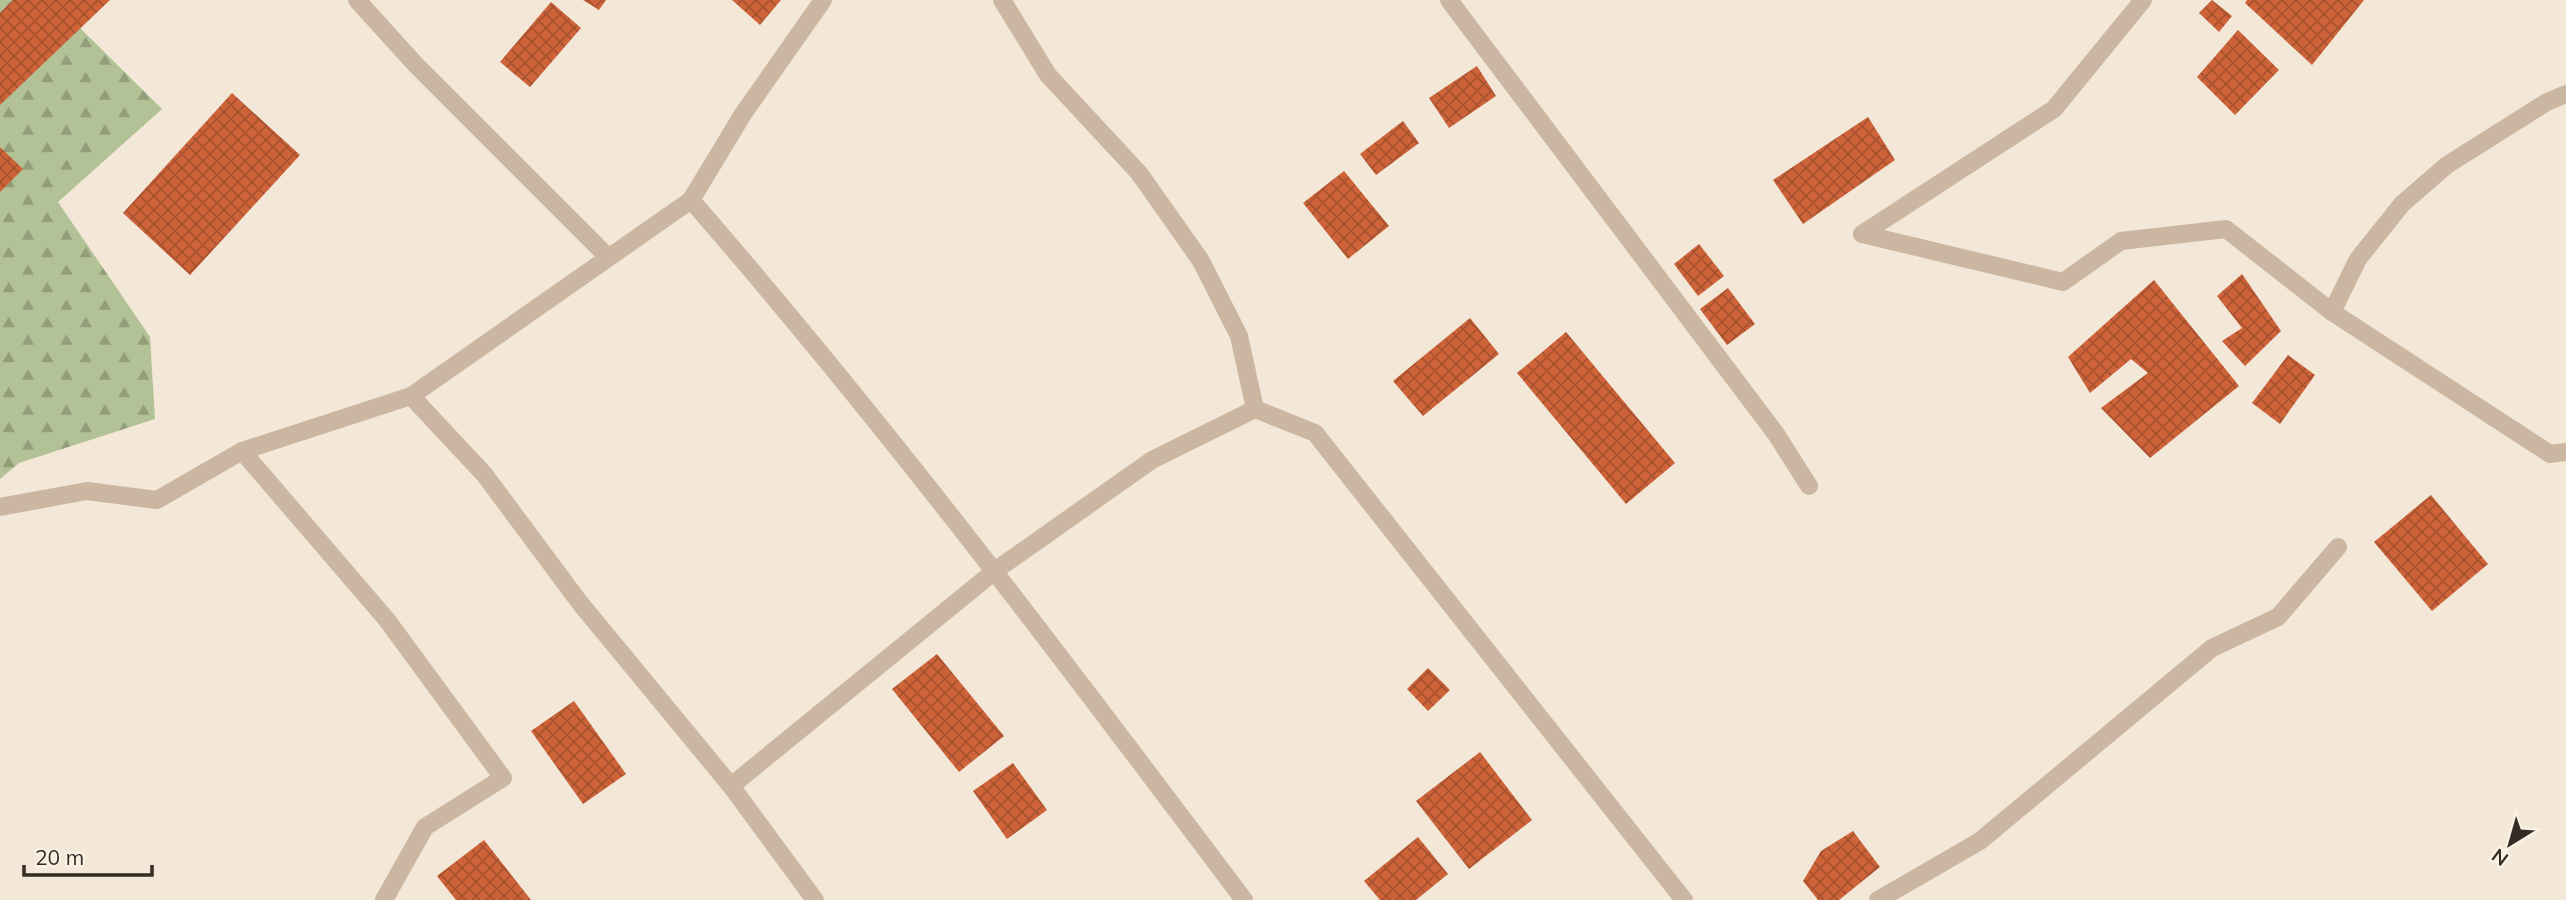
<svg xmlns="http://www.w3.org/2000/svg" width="2566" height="900" viewBox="0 0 2566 900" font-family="Mulish,sans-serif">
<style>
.forest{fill:url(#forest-firs)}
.building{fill:url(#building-cross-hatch)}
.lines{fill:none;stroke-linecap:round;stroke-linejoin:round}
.street{stroke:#cbb6a2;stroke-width:18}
</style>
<defs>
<pattern id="forest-firs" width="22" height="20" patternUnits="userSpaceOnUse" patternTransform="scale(1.75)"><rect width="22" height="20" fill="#b2c296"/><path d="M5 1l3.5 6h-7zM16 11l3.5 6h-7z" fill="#929e7a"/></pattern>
<pattern id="building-cross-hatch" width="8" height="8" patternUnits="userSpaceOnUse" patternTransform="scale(1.75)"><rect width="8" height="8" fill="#ce6339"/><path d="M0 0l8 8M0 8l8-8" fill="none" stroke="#a85230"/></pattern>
</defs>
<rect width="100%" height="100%" fill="#f3e7d7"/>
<polygon class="forest" points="0,0 77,0 81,29 162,109 58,202 150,337 155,419 19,463 0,479"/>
<g class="building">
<polygon points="13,0 110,0 0,105 0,13"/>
<polygon points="583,0 606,0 599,10"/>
<polygon points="732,0 781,0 760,25"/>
<polygon points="2212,0 2232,16 2219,32 2199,13"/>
<polygon points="2247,0 2364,0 2312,65 2245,3"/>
<polygon points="551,2 581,28 530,87 500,62"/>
<polygon points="2238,30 2279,70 2235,115 2197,77"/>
<polygon points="1477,66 1496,96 1449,128 1429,98"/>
<polygon points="232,93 300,155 190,275 123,213"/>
<polygon points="1868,117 1895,160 1803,224 1773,180"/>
<polygon points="1403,121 1419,143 1376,175 1360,154"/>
<polygon points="0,147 23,169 0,192"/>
<polygon points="1344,171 1389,226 1348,259 1303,203"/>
<polygon points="1699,244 1724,276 1698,296 1674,264"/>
<polygon points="2242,274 2281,331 2245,366 2222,341 2242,328 2217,296"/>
<polygon points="2154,280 2239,386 2150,458 2101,408 2148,373 2131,359 2090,393 2068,357"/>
<polygon points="1728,288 1755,324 1727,345 1700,309"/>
<polygon points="1470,318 1499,354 1423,416 1393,381"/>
<polygon points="1566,332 1675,463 1626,504 1517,373"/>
<polygon points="2288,355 2315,375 2280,424 2252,403"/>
<polygon points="2431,495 2488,564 2432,611 2374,542"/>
<polygon points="937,654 1004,736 959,772 892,689"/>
<polygon points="1428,668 1450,690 1428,711 1407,689"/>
<polygon points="574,701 626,774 583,804 531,731"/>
<polygon points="1480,752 1532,820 1469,869 1416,801"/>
<polygon points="1013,763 1047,810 1007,839 973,791"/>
<polygon points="1853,831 1880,867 1839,900 1818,900 1803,881 1821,851"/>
<polygon points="1418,837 1448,874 1416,900 1380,900 1364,881"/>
<polygon points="484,840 531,900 456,900 437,876"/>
</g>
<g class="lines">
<g class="street">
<polyline points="357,0 415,64 608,257"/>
<polyline points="1002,0 1048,75 1139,173 1201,261 1239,336 1255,409"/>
<polyline points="1449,0 1776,434 1809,486"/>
<polyline points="691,200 743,114 823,0"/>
<polyline points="1862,234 2063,282 2121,241 2226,229 2332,312 2550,454 2566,452"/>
<polyline points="1862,234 2054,109 2143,0"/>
<polyline points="2332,312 2358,259 2402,204 2447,165 2547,102 2566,94"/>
<polyline points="411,396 484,474 580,603 731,786 815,900"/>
<polyline points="242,451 387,620 503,778 425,827 384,900"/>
<path d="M0 507 87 491 157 500 242 451 411 396 691 200C887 425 1065 662 1244 900"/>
<polyline points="731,786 996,570 1152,460 1255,409 1315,433 1684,900"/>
<polyline points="1878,900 1980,841 2212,648 2278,617 2338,547"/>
</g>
</g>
<g transform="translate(2510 844) rotate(217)" stroke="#faf0e3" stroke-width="5" paint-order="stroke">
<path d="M0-5L12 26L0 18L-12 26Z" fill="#352b25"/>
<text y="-10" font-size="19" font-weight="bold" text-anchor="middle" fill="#352b25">N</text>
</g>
<path d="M24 865v10h128v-10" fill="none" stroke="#352b25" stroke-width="3.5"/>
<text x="35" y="865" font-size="21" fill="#352b25" stroke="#faf0e3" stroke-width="5" paint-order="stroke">20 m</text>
</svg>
